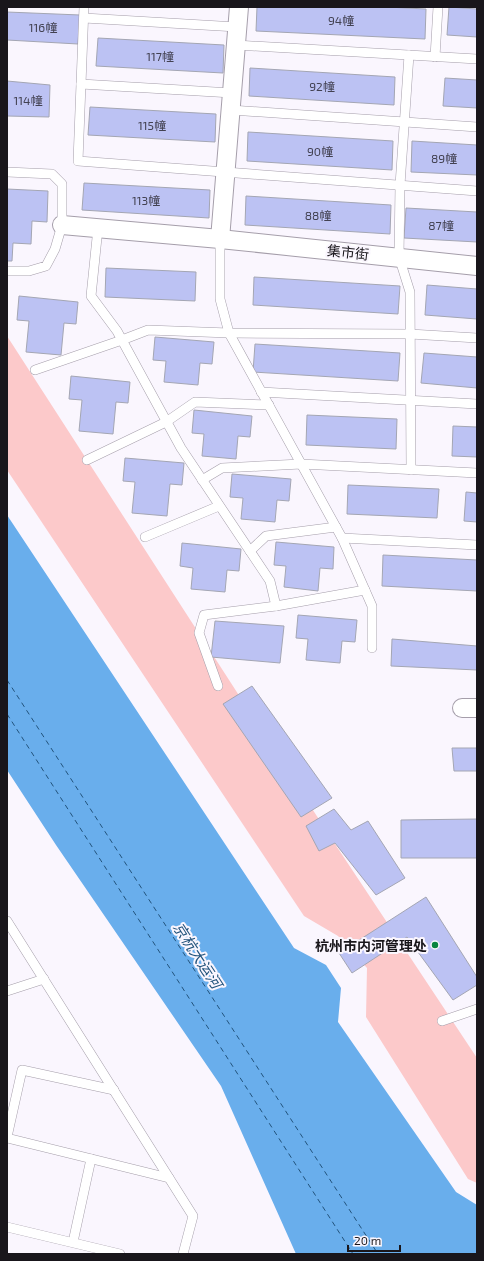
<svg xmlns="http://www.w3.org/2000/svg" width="484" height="1261" viewBox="0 0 484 1261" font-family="'Exo 2','Noto Sans SC',sans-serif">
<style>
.green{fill:#fcc9ca}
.water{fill:#69aeec}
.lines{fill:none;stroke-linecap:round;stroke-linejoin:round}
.ferry{stroke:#22537c;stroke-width:1;stroke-dasharray:5 4;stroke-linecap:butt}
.building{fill:#bcc2f3;stroke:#a4a6b3}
.service-casing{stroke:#a59eaa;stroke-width:10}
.minor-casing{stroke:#a59eaa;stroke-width:20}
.service{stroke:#fff;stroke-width:9}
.minor{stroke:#fff;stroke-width:18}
.poi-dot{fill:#09853e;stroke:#faf6fe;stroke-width:1.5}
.labels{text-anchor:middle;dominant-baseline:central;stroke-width:4;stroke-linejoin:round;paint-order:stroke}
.number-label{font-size:12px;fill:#424151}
.street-label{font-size:14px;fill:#19161b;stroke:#faf6fe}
.poi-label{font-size:14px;font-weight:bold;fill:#19161b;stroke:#faf6fe;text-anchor:end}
.water-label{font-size:15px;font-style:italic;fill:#22537c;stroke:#faf6fe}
</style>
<rect width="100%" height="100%" fill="#faf6fe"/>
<polygon class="green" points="7,336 331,838 477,1058 477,1183 468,1179 366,1017 367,968 338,936 304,916 7,470"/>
<polygon class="water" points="7,515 294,948 326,965 341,988 338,1022 456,1192 477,1205 477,1254 296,1254 221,1086 56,845 7,770"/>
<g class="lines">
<g class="ferry">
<polyline points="7,680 378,1254"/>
<polyline points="7,714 353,1254"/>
</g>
</g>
<g class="building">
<polygon points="257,7 387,7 426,9 425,39 256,31"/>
<polygon points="449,7 477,9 477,37 447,35"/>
<polygon points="7,12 80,15 78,44 7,40"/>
<polygon points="98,38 224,45 223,73 96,66"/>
<polygon points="250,68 395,77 394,105 249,96"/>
<polygon points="445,78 477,80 477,108 443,106"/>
<polygon points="7,81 50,85 49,117 7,116"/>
<polygon points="90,107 216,114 215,142 88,135"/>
<polygon points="248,132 393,141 392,170 247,161"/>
<polygon points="412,141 477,145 477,175 411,172"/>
<polygon points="84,183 210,190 209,218 82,210"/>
<polygon points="7,189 48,191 47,222 32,221 31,244 13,243 12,261 7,261"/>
<polygon points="246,196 391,205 390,234 245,225"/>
<polygon points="406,208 477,212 477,242 404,238"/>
<polygon points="106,268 196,272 195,301 105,297"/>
<polygon points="254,277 400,286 398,314 253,305"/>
<polygon points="427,285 477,289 477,319 425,315"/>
<polygon points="19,296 78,302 76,324 64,323 61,355 26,352 29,321 17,320"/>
<polygon points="155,337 214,342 212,364 200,363 198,385 164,382 166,361 153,360"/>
<polygon points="255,344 400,353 398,381 253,372"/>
<polygon points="424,353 477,357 477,388 421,383"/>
<polygon points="71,376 130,382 128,403 116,402 113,434 79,431 82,400 69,399"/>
<polygon points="194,410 252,416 250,437 238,436 236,459 202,456 204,434 192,433"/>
<polygon points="307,415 397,419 396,449 306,445"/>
<polygon points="453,426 477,427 477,457 452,456"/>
<polygon points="125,458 184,463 182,485 170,484 167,516 132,513 135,482 123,481"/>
<polygon points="232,474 291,479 289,501 277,500 275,522 241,519 243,498 230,497"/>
<polygon points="348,485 439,489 437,518 347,514"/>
<polygon points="466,492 477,493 477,522 464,521"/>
<polygon points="276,542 334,547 333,569 320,568 318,591 284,587 286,566 274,565"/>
<polygon points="182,543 241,549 239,571 227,570 225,592 191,589 193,568 180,566"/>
<polygon points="383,555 477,560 477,591 382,586"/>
<polygon points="298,615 357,620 355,642 342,641 340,663 306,660 308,639 296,638"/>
<polygon points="215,621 284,626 280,663 211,657"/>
<polygon points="392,639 477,646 477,670 391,666"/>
<polygon points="252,686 332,798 301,817 223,704"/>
<polygon points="452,748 477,748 477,771 454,771"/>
<polygon points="334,809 351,830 368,821 405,878 376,895 335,843 319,851 306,826"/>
<polygon points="477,819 477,858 401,858 401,820"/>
<polygon points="426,897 477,977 477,985 453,1000 407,937 352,973 339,953"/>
</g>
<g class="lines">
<g class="service-casing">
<g id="service">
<polyline points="84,7 78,161 477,191"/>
<polyline points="84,18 237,27"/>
<polyline points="236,45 477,59"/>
<polyline points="409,55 400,185 399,257 410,292 411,470"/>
<polyline points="435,57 438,7"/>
<polyline points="81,84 232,93"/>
<polyline points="231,110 477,127"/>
<polyline points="7,172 52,174 62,184 62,225 55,249 46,266 29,271 7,271"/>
<polyline points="98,228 91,296 117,331 181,448 270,581 276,606"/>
<polyline points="220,239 220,299 229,333 342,538 372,606 372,648"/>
<polyline points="35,370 122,340 148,330 229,333 410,334 477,338"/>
<polyline points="261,392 477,404"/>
<polyline points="87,460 166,422 195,402 269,405"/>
<polyline points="202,480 222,468 301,464 477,473"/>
<polyline points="145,537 219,506"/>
<polyline points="342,538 477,545"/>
<polyline points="250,551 266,536 336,527"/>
<polyline points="218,686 199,633 204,615 276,606 365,590"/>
<polyline points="7,921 193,1216 183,1254"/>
<polyline points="7,991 44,979"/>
<polyline points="442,1021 477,1009"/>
<polyline points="7,1137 22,1070 114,1090"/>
<polyline points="7,1138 169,1178"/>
<polyline points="7,1227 120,1254"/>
<polyline points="73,1242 91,1159"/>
</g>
</g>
<g class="minor-casing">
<g id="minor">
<polyline points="62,225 220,239 477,266"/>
<polyline points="220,239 239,7"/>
<polyline points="462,708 477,708"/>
</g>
</g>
<use href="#service" class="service"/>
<use href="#minor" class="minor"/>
</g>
<circle class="poi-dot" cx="435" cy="945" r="4"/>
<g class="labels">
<g class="number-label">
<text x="341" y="20">94幢</text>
<text x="43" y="27">116幢</text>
<text x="160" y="56">117幢</text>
<text x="322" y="86">92幢</text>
<text x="28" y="100">114幢</text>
<text x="152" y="125">115幢</text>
<text x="320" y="151">90幢</text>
<text x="444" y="158">89幢</text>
<text x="146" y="200">113幢</text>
<text x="318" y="215">88幢</text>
<text x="441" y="225">87幢</text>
</g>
<g class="street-label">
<text transform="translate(348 252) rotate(6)">集市街</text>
</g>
<g class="poi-label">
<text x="427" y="945">杭州市内河管理处</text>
</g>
<g class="water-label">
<text transform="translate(198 955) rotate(57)">京杭大运河</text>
</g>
</g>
<rect width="484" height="1261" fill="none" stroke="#19161b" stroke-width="16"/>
<path d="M348 1245v6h52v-6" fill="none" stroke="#19161b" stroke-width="2"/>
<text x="354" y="1245" font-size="12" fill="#19161b" stroke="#faf6fe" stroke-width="3" paint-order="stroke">20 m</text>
</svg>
